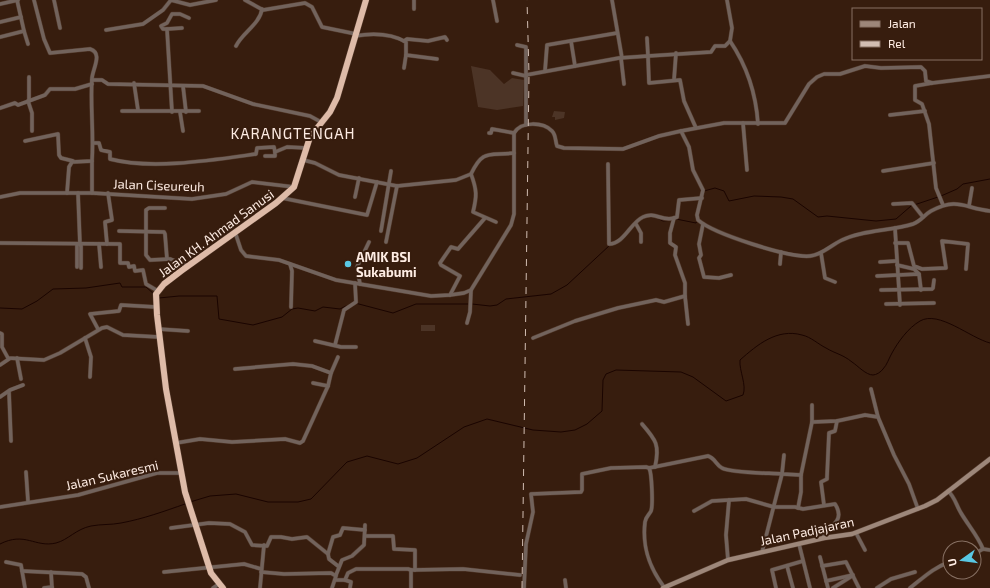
<svg xmlns="http://www.w3.org/2000/svg" width="990" height="588" viewBox="0 0 990 588" font-family="'Exo 2',sans-serif">
<style>
.green{fill:#4c3426}
.lines{fill:none;stroke-linecap:round;stroke-linejoin:round}
.stream{stroke:#1a0400;stroke-width:1}
.street-casing{stroke:#533a2c;stroke-width:4.5}
.secondary-casing{stroke:#533a2c;stroke-width:5.5}
.highway-casing{stroke:#533a2c;stroke-width:7}
.street{stroke:#72635c;stroke-width:3.5}
.secondary{stroke:#9d877a;stroke-width:4.5}
.highway{stroke:#debba8;stroke-width:6}
.rail{stroke:#d1bdb2;stroke-width:1;stroke-dasharray:7 7;stroke-linecap:butt}
.poi-dot{fill:#59c8e4;stroke:#371d0e;stroke-width:1.5}
.labels{text-anchor:middle;dominant-baseline:central;stroke-width:4;stroke-linejoin:round;paint-order:stroke}
.street-label{font-size:13px;fill:#feece3;stroke:#371d0e}
.poi-label{font-size:13px;font-weight:bold;fill:#feece3;stroke:#371d0e;text-anchor:start}
.quarter-label{font-size:15px;letter-spacing:1px;fill:#feece3;stroke:#371d0e}
</style>
<rect width="100%" height="100%" fill="#371d0e"/>
<g class="green">
<polygon points="471,66 490,70 504,84 512,78 524,80 523,106 497,110 478,107"/>
<polygon points="554,111 565,112 564,118 555,120 555,117 552,117"/>
<rect x="421" y="325" width="14" height="6"/>
</g>
<g class="lines">
<g class="stream">
<polyline points="704,191 715,188 724,191 729,201 754,196 781,197 793,199 818,217 827,216 876,221 896,219 911,206"/>
<polyline points="941,196 957,189 963,184 990,179"/>
<polyline points="914,205 938,197"/>
<polyline points="657,218 663,221 673,220"/>
<polyline points="676,219 696,223 697,221"/>
<polyline points="159,298 179,296 217,296 219,319 253,325 282,317 292,309 298,308 315,311 323,307 340,309 346,306"/>
<polyline points="355,303 393,313 416,304 469,304"/>
<polyline points="472,304 490,306 497,305 506,299 551,294 567,285 610,245"/>
<polyline points="0,308 22,309 37,301 53,289 86,288 120,283 122,287 146,287 154,294"/>
<path d="M190 502 210 496 236 494 268 502H298L311 499 347 462 367 456 398 464 417 458 464 427 487 419 533 430 561 432 575 430 587 424 602 411 603 380 606 374 616 370 681 372 693 377 726 401 743 395C747 385 739 371 740 360 757 345 777 328 802 335 811 337 818 344 826 348 836 354 842 354 852 362 858 366 866 375 873 375 876 375 881 372 883 369 887 365 889 358 892 353 898 342 908 328 920 321 939 310 970 338 990 343"/>
<path d="M0 544C25 531 35 548 56 543 68 540 76 529 91 526 101 524 111 525 121 523 143 519 165 511 185 504"/>
</g>
<g class="street-casing">
<g id="street">
<path d="M34 0 44 39 50 53 90 49C103 53 93 68 92 78 90 106 94 133 92 161L72 162 69 167 67 193"/>
<polyline points="54,0 60,28"/>
<polyline points="245,0 263,10 305,3 312,7 322,27 356,34"/>
<polyline points="414,0 414,9"/>
<polyline points="493,0 497,21"/>
<polyline points="612,0 622,58"/>
<polyline points="0,4 18,0"/>
<polyline points="0,22 21,17"/>
<polyline points="167,29 163,29 161,26 167,23 172,14 180,14 189,18"/>
<polyline points="106,30 143,24 163,10 171,0 190,5 216,0"/>
<polyline points="24,31 28,44"/>
<path d="M355 36C373 33 390 33 406 42V55L437 59"/>
<polyline points="0,37 24,31 17,0"/>
<polyline points="647,38 648,56 711,52 715,46 725,46 730,41 732,28 727,0"/>
<polyline points="404,41 407,39 428,41 445,37 447,40"/>
<polyline points="571,41 575,66"/>
<path d="M730 41C747 66 756 93 758 124"/>
<polyline points="517,45 526,47 526,75"/>
<path d="M236 46C242 33 260 24 262 9"/>
<polyline points="621,58 624,84"/>
<polyline points="404,68 406,55"/>
<polyline points="545,71 547,45 617,33"/>
<polyline points="513,73 526,76"/>
<polyline points="29,77 29,101"/>
<polyline points="92,80 102,80 108,84 203,86 253,104 310,116 321,122"/>
<polyline points="674,80 676,53"/>
<polyline points="134,83 138,110"/>
<polyline points="932,83 915,86 915,100 922,104 929,124 936,188 943,205"/>
<polyline points="183,86 186,112"/>
<polyline points="28,101 32,113 32,131"/>
<polyline points="0,108 15,103 18,105 45,95 50,89 75,89 92,84"/>
<polyline points="122,111 199,111"/>
<polyline points="172,112 167,29 182,28"/>
<polyline points="180,112 183,131"/>
<polyline points="890,115 925,111"/>
<polyline points="743,123 747,170"/>
<polyline points="526,125 526,75 619,58 648,56 649,83 680,80 684,101 696,128"/>
<polyline points="681,131 724,123 785,123 809,84 817,77 824,74 840,74 865,66 881,68 921,67 925,71 926,81 932,83 990,76"/>
<polyline points="489,133 491,133 492,129 514,133"/>
<polyline points="25,141 58,134 59,155 61,158 73,161"/>
<path d="M93 143H99L101 150 110 152V159C152 170 213 160 256 154L257 148 274 147 275 152"/>
<polyline points="265,156 275,156 275,152 287,147 307,148"/>
<path d="M303 160 315 163 339 175 397 186 456 180 471 174C483 149 488 156 514 153"/>
<polyline points="92,161 92,193"/>
<path d="M608 164 609 244C624 244 631 222 643 217 655 211 662 222 674 218"/>
<polyline points="883,171 934,163"/>
<path d="M471 174C477 190 477 196 473 212L496 222"/>
<polyline points="78,193 80,245"/>
<polyline points="0,197 20,193 92,193 192,199 226,194 252,182 294,187"/>
<polyline points="355,197 359,178"/>
<polyline points="282,198 367,215 377,182"/>
<polyline points="893,204 912,203 923,217"/>
<polyline points="969,206 972,188"/>
<polyline points="165,208 149,208 146,210 146,255 150,260 170,259 188,266"/>
<polyline points="636,224 641,233 641,242"/>
<polyline points="703,224 699,244 701,255 699,258 704,277 719,278 731,275"/>
<polyline points="895,228 900,305"/>
<polyline points="119,231 164,232 165,234 167,259"/>
<polyline points="381,231 391,171"/>
<path d="M235 232 241 250 246 256 279 260 336 280 431 296 450 295 464 293 471 290 511 225 514 214V133C521 121 543 122 552 131 556 135 555 140 557 146L564 148 623 149 659 136 681 131 689 147 693 170 703 190 697 215 698 220C714 234 789 258 810 256 822 255 831 245 842 240 862 230 891 231 913 224 921 221 924 215 931 211 958 197 964 208 990 211"/>
<polyline points="386,242 397,186"/>
<polyline points="0,243 120,244 120,263 128,263 129,267 134,266 135,271 143,270 146,284 158,291"/>
<polyline points="895,243 908,243 914,266 922,269 946,268 942,241 968,244 966,269"/>
<polyline points="99,244 101,267"/>
<polyline points="107,244 105,222 112,220 108,193"/>
<polyline points="81,245 81,268"/>
<polyline points="821,253 825,278 835,282"/>
<polyline points="880,262 896,261"/>
<polyline points="290,264 292,271 291,307"/>
<polyline points="780,264 781,252"/>
<polyline points="897,265 914,269 919,274"/>
<polyline points="77,267 77,245"/>
<polyline points="877,276 919,274 921,290"/>
<polyline points="360,284 357,267 369,242"/>
<polyline points="881,290 932,289 933,288 934,280"/>
<polyline points="450,295 460,276 441,265 440,263 451,247 458,249 485,218"/>
<polyline points="886,304 934,303"/>
<polyline points="467,323 470,312 471,290"/>
<polyline points="688,324 685,296 685,283 675,255 676,247 670,243 670,233 674,218 677,217 679,200 702,198"/>
<polyline points="98,329 90,314 119,311 121,305 156,307"/>
<polyline points="158,329 188,331"/>
<polyline points="0,333 2,334 2,347 8,358 44,360 60,353 102,328 107,327 123,335 159,337"/>
<polyline points="85,338 91,357 90,377"/>
<polyline points="533,338 575,321 618,308 656,300 664,302 685,296"/>
<polyline points="315,341 341,347 356,347"/>
<polyline points="335,345 344,310 356,302 355,283"/>
<polyline points="17,358 21,379"/>
<polyline points="0,365 9,359"/>
<polyline points="331,373 338,357"/>
<polyline points="313,383 328,386"/>
<polyline points="871,389 878,417"/>
<polyline points="9,392 11,441"/>
<polyline points="0,397 10,390 23,385"/>
<polyline points="812,422 837,421 865,415 878,417 894,455 909,484 918,509"/>
<path d="M642 424C656 440 660 445 655 467"/>
<polyline points="176,443 200,439 232,442 285,439 300,443 303,441 328,386 331,373 312,366 293,364 235,369"/>
<polyline points="784,455 782,474 801,475 812,422 812,405"/>
<path d="M649 468 708 456C715 458 716 465 722 468 731 473 769 473 782 474L762 552"/>
<polyline points="26,472 28,501"/>
<path d="M948 491C955 497 956 505 961 513 968 525 978 536 983 549L990 550"/>
<polyline points="824,505 821,482 827,479 827,477 829,433 835,431 837,421"/>
<polyline points="0,507 78,495 157,473 181,473"/>
<polyline points="798,508 801,492 801,475"/>
<path d="M694 511 712 501 746 499 774 507H795L803 509 835 504C844 518 835 525 824 531V538"/>
<polyline points="171,528 209,523 230,524 245,532 252,545 267,546 271,537 281,537 292,539 307,537 328,554 329,559 338,566"/>
<polyline points="856,533 865,550"/>
<polyline points="365,536 393,536 394,549 415,550 415,570"/>
<polyline points="799,544 810,588"/>
<polyline points="328,554 333,537 340,535 343,528 365,530"/>
<polyline points="974,554 983,549"/>
<polyline points="820,557 828,588"/>
<polyline points="728,560 726,535 729,500"/>
<polyline points="6,562 21,565 25,588"/>
<polyline points="787,566 793,588"/>
<polyline points="822,566 846,562 859,588"/>
<polyline points="411,570 463,569 520,575"/>
<polyline points="22,571 82,574 86,577 89,588"/>
<polyline points="51,572 52,588"/>
<polyline points="164,572 244,564 261,569"/>
<polyline points="261,572 284,574 331,573 336,576 332,588"/>
<polyline points="336,575 342,560 352,556 364,545 365,525"/>
<polyline points="335,580 345,580 348,573 356,569 408,569 411,570 411,588"/>
<polyline points="345,580 351,582 350,588"/>
<polyline points="565,580 566,588"/>
<polyline points="826,581 853,575"/>
<polyline points="44,588 52,587"/>
<polyline points="213,588 219,584"/>
<polyline points="260,588 264,545"/>
<path d="M524 588 526 544 533 512 531 494 581 492 582 490V474L611 468 646 467 649 468C652 473 653 506 651 511 649 515 646 516 645 522 642 547 649 567 664 587"/>
<polyline points="776,588 772,570 803,561"/>
<polyline points="833,588 852,576"/>
<polyline points="877,588 891,579 915,572"/>
<path d="M910 588C923 578 934 567 950 562"/>
</g>
</g>
<g class="secondary-casing">
<polyline id="secondary" points="663,588 728,560 824,538 852,534 925,506 937,500 990,459"/>
</g>
<g class="highway-casing">
<polyline id="highway" points="223,588 211,573 185,492 166,389 157,315 156,294 164,284 181,271 276,203 294,187 310,137 330,112 337,98 366,0"/>
</g>
<use href="#street" class="street"/>
<use href="#secondary" class="secondary"/>
<use href="#highway" class="highway"/>
<polyline class="rail" points="522,588 529,74 527,0"/>
</g>
<circle class="poi-dot" cx="348" cy="264" r="4"/>
<g class="labels">
<g class="street-label">
<text transform="translate(159 185) rotate(2)">Jalan Ciseureuh</text>
<text transform="translate(216 233) rotate(-36)">Jalan KH. Ahmad Sanusi</text>
<text transform="translate(112 475) rotate(-13)">Jalan Sukaresmi</text>
<text transform="translate(807 531) rotate(-12)">Jalan Padjajaran</text>
</g>
<g class="poi-label">
<text x="356" y="257">AMIK BSI<tspan x="356" dy="15">Sukabumi</tspan></text>
</g>
<g class="quarter-label">
<text x="293" y="133">KARANGTENGAH</text>
</g>
</g>
<rect x="852" y="8" width="130" height="52" fill="#371d0e" stroke="#877063"/>
<rect x="860" y="21" width="20" height="6" fill="#9d877a" stroke="#877063"/>
<text x="888" y="28" font-size="12" fill="#feece3">Jalan</text>
<rect x="860" y="41" width="20" height="6" fill="#d1bdb2" stroke="#877063"/>
<text x="888" y="48" font-size="12" fill="#feece3">Rel</text>
<g transform="translate(962 560) rotate(256)"><circle r="19" fill="#371d0e" stroke="#877063"/>
<path d="M0-3L7 15L0 10L-7 15Z" fill="#59c8e4"/>
<text y="-6" font-size="11" font-weight="bold" text-anchor="middle" fill="#feece3">U</text>
</g>
</svg>
